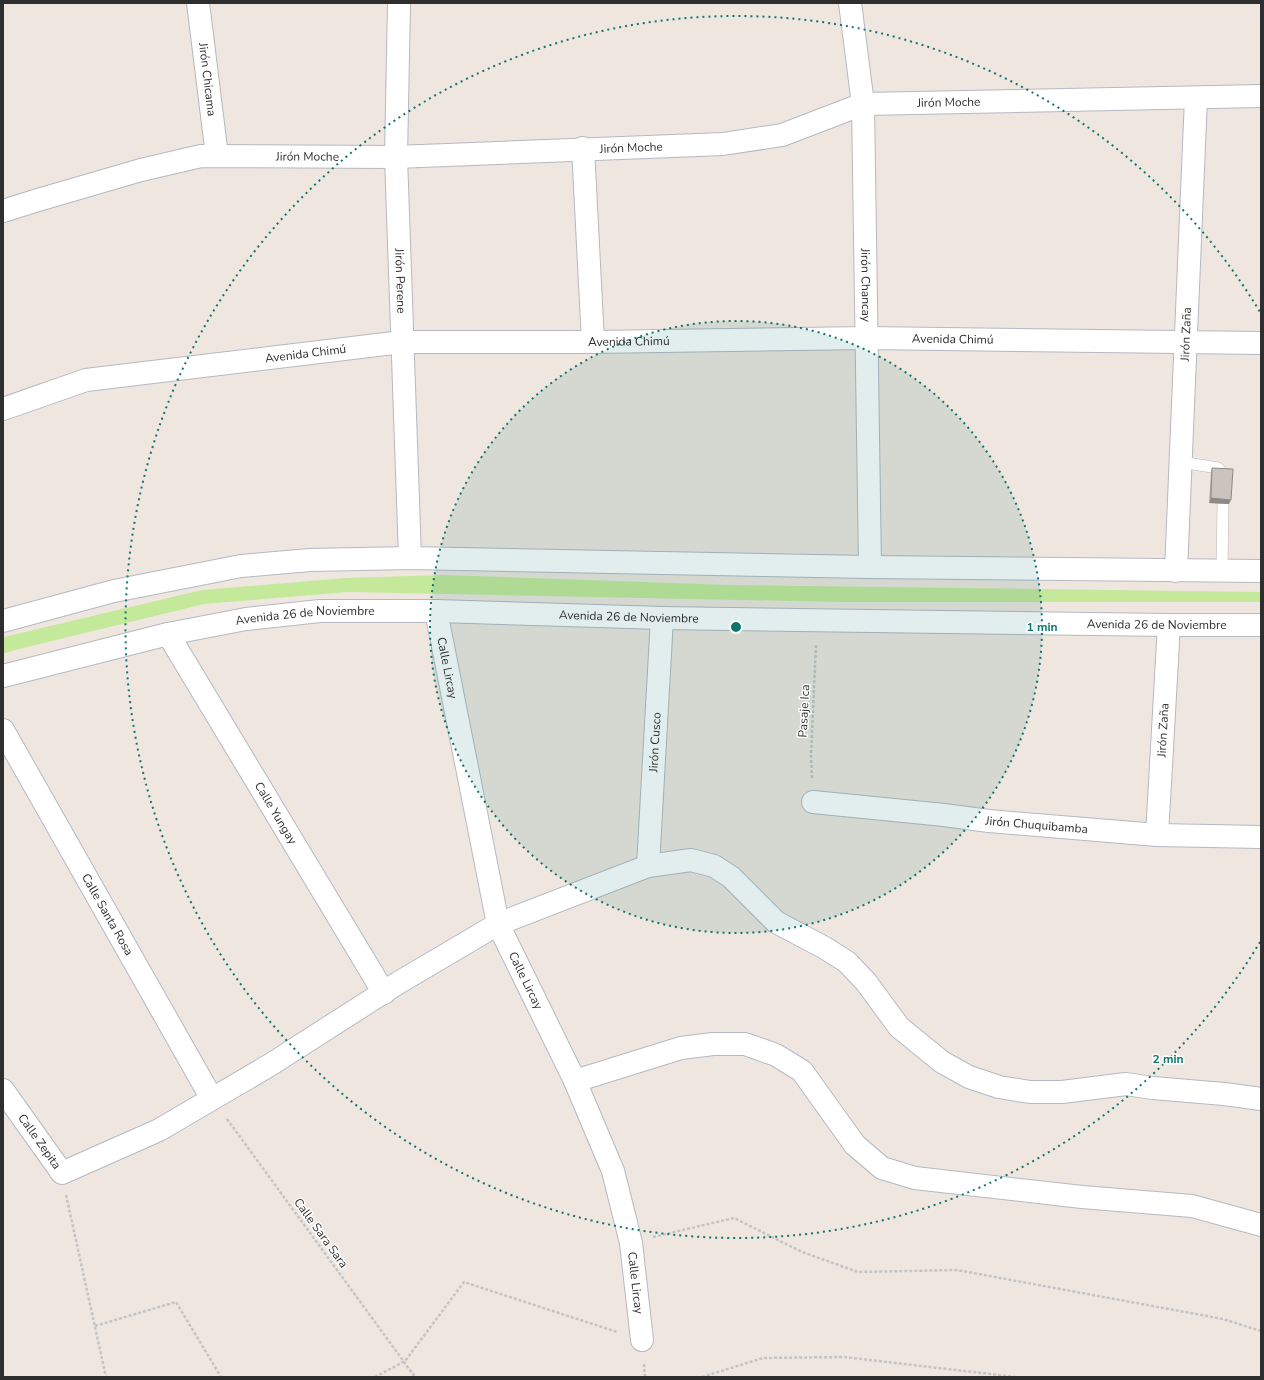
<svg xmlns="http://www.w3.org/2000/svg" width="1264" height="1380" viewBox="0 0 1264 1380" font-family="'Nunito Sans',sans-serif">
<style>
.education{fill:#f2dfcf}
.green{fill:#c4e99a}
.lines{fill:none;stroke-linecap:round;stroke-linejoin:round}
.service-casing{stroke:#b4b9c2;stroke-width:12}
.minor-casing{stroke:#b4b9c2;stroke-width:24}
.secondary-casing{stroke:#b4b9c2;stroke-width:24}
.path{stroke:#c4c4c4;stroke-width:2.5;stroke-dasharray:3 2;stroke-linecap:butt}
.service{stroke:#fff;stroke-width:11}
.minor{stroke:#fff;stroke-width:22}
.secondary{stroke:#fff;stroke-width:22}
.wall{fill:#afa9a3}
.shaded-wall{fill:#8e8985}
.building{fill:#cbc4be;stroke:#8e8985}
.ring{fill:none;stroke:#0f766e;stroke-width:2;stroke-dasharray:2 4}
.labels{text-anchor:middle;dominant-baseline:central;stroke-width:3;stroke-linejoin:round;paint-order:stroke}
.street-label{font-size:12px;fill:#2e2e2e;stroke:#fff}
.centre{fill:#0f766e;stroke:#fff;stroke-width:2}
.ring-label{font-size:12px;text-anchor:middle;font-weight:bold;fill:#0f766e;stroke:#fff;stroke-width:3;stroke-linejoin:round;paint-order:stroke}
</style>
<rect width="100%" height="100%" fill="#f0e6e0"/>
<polygon class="education" points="1261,266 1261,308 1258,308"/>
<polygon class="green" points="443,575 728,585 1261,592 1261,602 843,602 348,592 204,604 15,650 3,654 3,638 8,636 202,590 346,578"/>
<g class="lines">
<g class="service-casing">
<g id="service">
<polyline points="1181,462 1218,468 1222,473"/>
<polyline points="1222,571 1223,504"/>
</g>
</g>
<g class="minor-casing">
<g id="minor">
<path id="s1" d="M198 3 217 156"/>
<path id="s2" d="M850 3 863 104 870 567"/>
<path id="s3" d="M399 4 396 157 410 558"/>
<polyline points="583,148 593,342"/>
<path id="s4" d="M3 211 38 200 141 170 201 156 396 157 723 144 782 135 863 104 1261 96"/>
<path id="s5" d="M3 409 86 380 402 342H593L867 338 1261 343"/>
<path id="s6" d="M1176 571 1196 98"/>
<path id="s7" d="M436 611 498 924 575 1081 613 1171 631 1243 642 1340"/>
<path id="s8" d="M168 634 384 993"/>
<path id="s9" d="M3 730 212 1099"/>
<path id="s10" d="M813 802 944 815 989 821 1157 835 1261 837"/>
<path id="s11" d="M1157 835 1169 625"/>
<path id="s12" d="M648 866 662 618"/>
<polyline points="575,1081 681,1048 713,1044 745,1044 776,1055 802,1071 855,1145 882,1168 915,1178 1082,1197 1192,1206 1261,1225"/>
<path id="s13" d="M3 1090 62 1173 159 1130 270 1065 398 983 498 924 648 866 691 860 714 866 731 877 776 922 825 948 847 962 866 982 899 1027 942 1062 969 1077 999 1087 1030 1092H1062L1126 1084 1153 1088 1224 1094 1261 1099"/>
</g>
</g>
<g class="secondary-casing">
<g id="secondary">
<polyline points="3,621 114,591 241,566 310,560 410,558 870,567 1261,571"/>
<path id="s14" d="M3 676 168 634 246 619 320 611H436L662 618 1169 625H1261"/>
</g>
</g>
<g class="path">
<polyline points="812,778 811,755 816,645"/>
<polyline points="227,1119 415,1377"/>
<polyline points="66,1195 106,1377"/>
<polyline points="653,1237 734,1218 802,1252 858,1272 957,1270 1223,1319 1261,1331"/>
<polyline points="95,1326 176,1302 221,1377"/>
<polyline points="644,1364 645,1377"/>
<polyline points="375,1377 405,1361 464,1282 617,1332"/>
<polyline points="702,1377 763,1358 844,1357 1016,1377"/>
</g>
<use href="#service" class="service"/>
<use href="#minor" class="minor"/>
<use href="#secondary" class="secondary"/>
</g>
<polygon class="wall" points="1212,468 1229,504 1209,503 1211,473"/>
<polygon class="shaded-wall" points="1211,498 1231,500 1229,504 1209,503"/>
<polygon class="building" points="1212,468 1233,469 1231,500 1211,498"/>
<circle cx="736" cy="627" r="306" fill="#0f766e" fill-opacity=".12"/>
<g class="ring">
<circle cx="736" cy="627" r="306"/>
<path d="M1260 942A611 611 0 1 1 1260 312"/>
</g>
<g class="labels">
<g class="street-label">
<text stroke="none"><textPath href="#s1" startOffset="77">Jirón Chicama</textPath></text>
<text stroke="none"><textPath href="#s4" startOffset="960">Jirón Moche</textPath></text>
<text stroke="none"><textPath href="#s4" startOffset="636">Jirón Moche</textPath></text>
<text stroke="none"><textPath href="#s4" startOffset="312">Jirón Moche</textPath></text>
<text stroke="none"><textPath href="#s3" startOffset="277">Jirón Perene</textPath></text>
<text stroke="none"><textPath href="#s2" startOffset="283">Jirón Chancay</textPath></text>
<text stroke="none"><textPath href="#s6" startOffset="237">Jirón Zaña</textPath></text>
<text stroke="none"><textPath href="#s5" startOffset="957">Avenida Chimú</textPath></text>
<text stroke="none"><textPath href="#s5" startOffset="633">Avenida Chimú</textPath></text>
<text stroke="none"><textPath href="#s5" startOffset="309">Avenida Chimú</textPath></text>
<text stroke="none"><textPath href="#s14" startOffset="309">Avenida 26 de Noviembre</textPath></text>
<text stroke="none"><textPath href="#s14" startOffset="633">Avenida 26 de Noviembre</textPath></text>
<text stroke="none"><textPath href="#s14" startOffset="1161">Avenida 26 de Noviembre</textPath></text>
<text stroke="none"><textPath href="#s7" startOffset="58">Calle Lircay</textPath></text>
<text transform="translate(804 711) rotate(-87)">Pasaje Ica</text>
<text stroke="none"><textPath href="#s11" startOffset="105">Jirón Zaña</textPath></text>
<text stroke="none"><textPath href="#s12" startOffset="124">Jirón Cusco</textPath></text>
<text stroke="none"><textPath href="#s8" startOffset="209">Calle Yungay</textPath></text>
<text stroke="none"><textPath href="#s10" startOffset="225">Jirón Chuquibamba</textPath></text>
<text stroke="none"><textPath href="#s9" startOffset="212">Calle Santa Rosa</textPath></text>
<text stroke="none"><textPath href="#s7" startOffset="382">Calle Lircay</textPath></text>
<text stroke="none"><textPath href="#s13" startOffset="63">Calle Zepita</textPath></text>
<text transform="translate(321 1233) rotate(54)">Calle Sara Sara</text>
<text stroke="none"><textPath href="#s7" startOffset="706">Calle Lircay</textPath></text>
</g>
</g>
<circle cx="736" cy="627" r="6" class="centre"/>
<g class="ring-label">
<text x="1042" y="631">1 min</text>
<text x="1168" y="1063">2 min</text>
</g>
<rect width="1264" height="1380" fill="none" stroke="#2e2e2e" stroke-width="8"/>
</svg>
